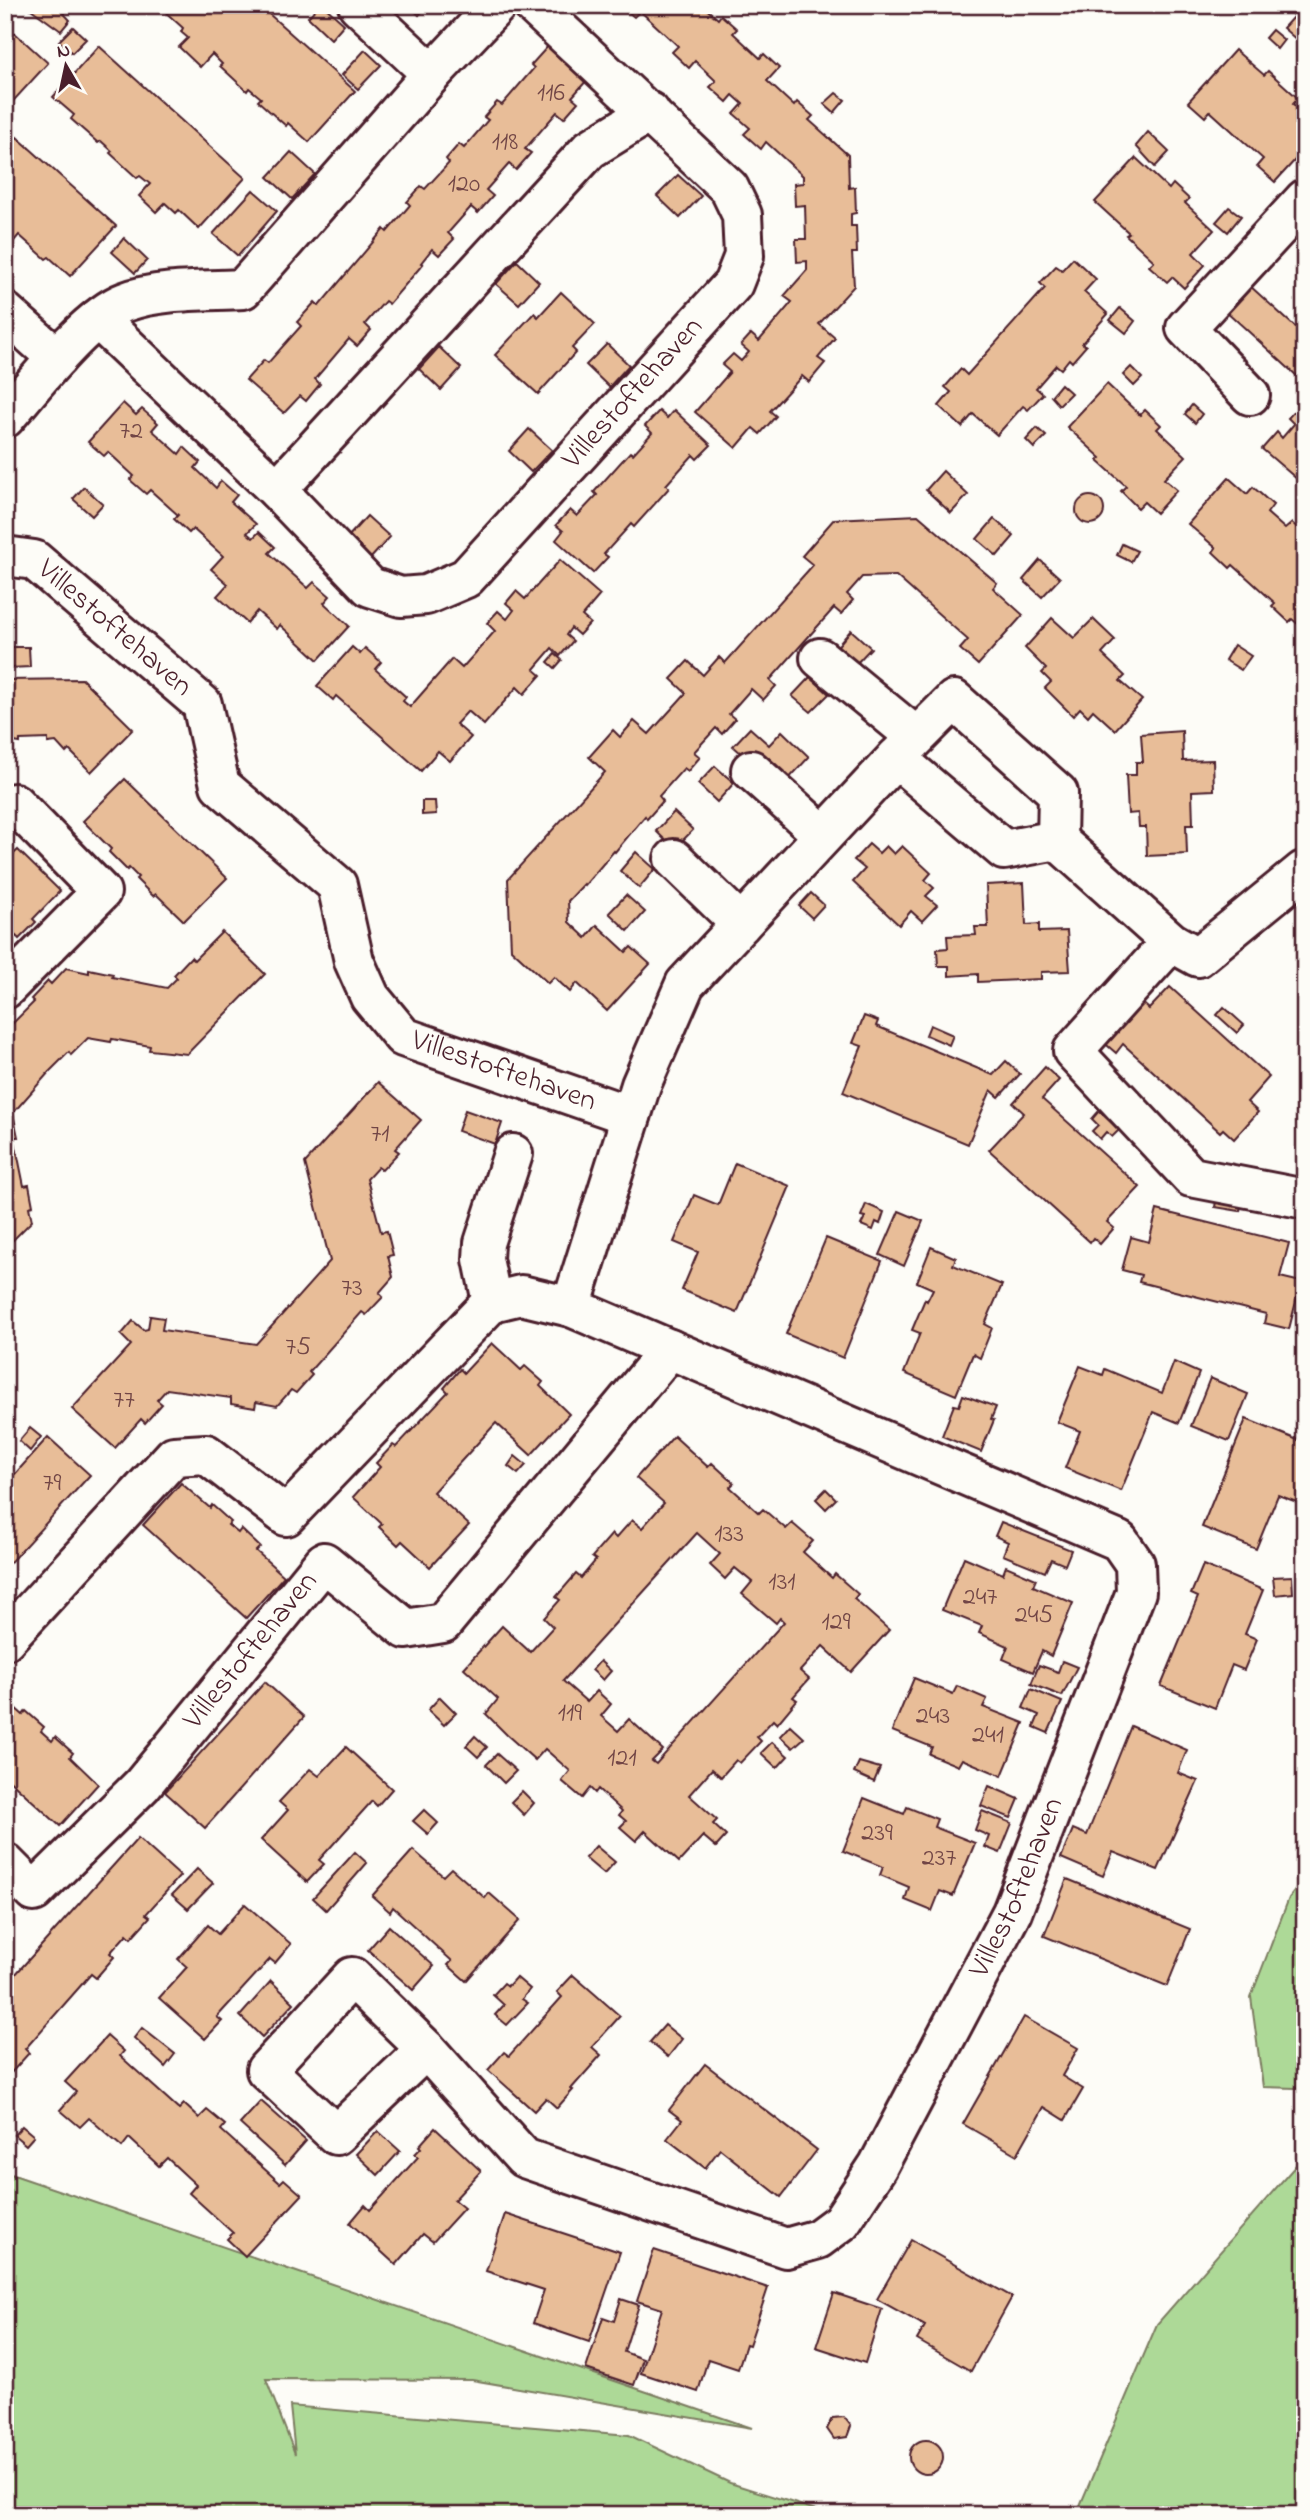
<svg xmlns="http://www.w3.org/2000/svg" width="1310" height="2520" viewBox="0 0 1310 2520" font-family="'Indie Flower',sans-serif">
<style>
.green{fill:#add997;stroke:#7c7c61;stroke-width:2}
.building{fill:#e8bd98;stroke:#4a1f2b;stroke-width:2;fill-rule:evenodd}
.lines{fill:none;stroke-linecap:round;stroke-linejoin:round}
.minor-casing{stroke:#4a1f2b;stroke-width:44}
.minor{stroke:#fdfcf7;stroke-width:38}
.labels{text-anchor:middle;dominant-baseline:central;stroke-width:6;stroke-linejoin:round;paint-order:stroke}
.number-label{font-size:26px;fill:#724646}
.street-label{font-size:30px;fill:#4a1f2b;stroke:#fdfcf7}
</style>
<rect width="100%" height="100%" fill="#fdfcf7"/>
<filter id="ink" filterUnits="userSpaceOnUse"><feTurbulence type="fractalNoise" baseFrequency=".0143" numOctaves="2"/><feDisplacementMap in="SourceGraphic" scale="14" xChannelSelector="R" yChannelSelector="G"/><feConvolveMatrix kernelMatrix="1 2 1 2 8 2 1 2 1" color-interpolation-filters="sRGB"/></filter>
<g filter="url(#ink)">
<g class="green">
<polygon points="1305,1878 1305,2082 1295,2088 1263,2087 1251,1997 1289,1898"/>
<polygon points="1305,2155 1305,2515 1076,2515 1157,2324"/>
<polygon points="5,2172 752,2428 472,2380 266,2379 295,2454 290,2406 629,2435 730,2483 832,2515 5,2515"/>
</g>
<g class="building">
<polygon points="34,5 56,5 70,20 61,31 31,9"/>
<polygon points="166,5 259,5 355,91 309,142 288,123 286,126 258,101 261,98 249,88 247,91 220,66 222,64 212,54 200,67 179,47 188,38 181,32 183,28 162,9"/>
<polygon points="319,5 323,5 344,24 331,39 308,17"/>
<polygon points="408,5 428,5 419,15"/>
<polygon points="620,5 702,5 718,19 721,15 737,29 733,33 760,58 764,54 779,68 767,81 794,106 797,102 813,116 809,120 848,155 849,188 855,187 856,213 851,214 851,226 856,226 857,253 852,253 854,286 819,324 835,338 818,358 825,363 809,382 802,376 770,411 776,416 760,434 753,428 736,448 695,412 730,372 722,365 733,354 741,361 749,352 741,345 751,334 759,341 792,302 784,296 807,270 807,261 797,262 796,239 806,239 805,205 795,206 794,184 803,183 803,176 766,142 761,149 744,134 750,128 734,114 743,104 733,95 727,102 710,87 716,81 695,61 689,68 672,52 678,46 640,11 634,17"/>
<polygon points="1294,5 1305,5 1305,47 1283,28 1294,16 1289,11"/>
<polygon points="5,24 48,63 5,110"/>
<polygon points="73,27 86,39 72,53 59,41"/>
<polygon points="1272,30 1284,40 1277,49 1265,38"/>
<polygon points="549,45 588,79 572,97 578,102 564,118 557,112 525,149 531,153 516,170 509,164 486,190 493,196 478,213 471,207 448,233 454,239 439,255 432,249 421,263 423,264 389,304 385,301 365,324 371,330 357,346 349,339 315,379 320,384 306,401 300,396 284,413 246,380 264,360 268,363 301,326 297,322 315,302 319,306 384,229 387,232 410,205 407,202 421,186 425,189 449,163 446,159 459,144 464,148 488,120 484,117 497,102 502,105 534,68 531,65"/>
<polygon points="99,46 245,178 199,229 179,210 176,213 165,203 156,212 139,196 150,184 140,176 137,178 110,153 112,151 101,141 98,143 71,119 74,115 53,97"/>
<polygon points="365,50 381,65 358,89 342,75"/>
<polygon points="1235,50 1264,75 1268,71 1298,98 1293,104 1305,114 1305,149 1275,182 1257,166 1263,159 1210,111 1205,117 1188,102"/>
<polygon points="836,93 845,100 834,113 824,104"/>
<polygon points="1148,132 1169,152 1155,167 1136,146"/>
<polygon points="17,137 116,226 70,276 49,257 46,259 19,235 9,247 5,243 5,150"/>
<polygon points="291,152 315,174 292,199 268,177"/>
<polygon points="1136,158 1169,189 1173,184 1189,199 1185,203 1214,230 1193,253 1205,265 1184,288 1172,277 1167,282 1149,266 1154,261 1126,235 1129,233 1095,202"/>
<polygon points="678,175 701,196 680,218 657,196"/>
<polygon points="253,190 277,211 238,256 213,234"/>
<polygon points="1229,207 1241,216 1228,232 1216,222"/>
<polygon points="124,238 147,260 135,273 112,252"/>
<polygon points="1073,258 1096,279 1084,292 1108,314 1082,343 1086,346 1072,362 1069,359 1061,369 1056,365 1036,388 1043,394 1028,410 1023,406 997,435 973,414 962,427 939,406 951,392 945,387 961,369 967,375 1045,288 1040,283 1056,266 1062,270"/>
<polygon points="517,261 539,282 519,304 496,284"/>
<polygon points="1249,285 1305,336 1305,367 1297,376 1225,310"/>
<polygon points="561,292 595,324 572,348 576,352 538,394 495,355 534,313 538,317"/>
<polygon points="1120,308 1135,321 1126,333 1110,320"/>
<polygon points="607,344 629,365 609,387 586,365"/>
<polygon points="439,347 461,368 441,390 419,369"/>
<polygon points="1131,367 1142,378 1134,386 1123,375"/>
<polygon points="1061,384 1071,393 1059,405 1051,396"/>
<polygon points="1107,384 1140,415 1145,410 1161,425 1157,429 1186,456 1164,479 1177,490 1156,513 1144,502 1138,508 1121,491 1126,486 1098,461 1101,458 1067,427"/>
<polygon points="1305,399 1305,486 1262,449 1277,432 1282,438 1294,424 1288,418"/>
<polygon points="123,403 136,415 142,409 158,423 152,430 179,454 184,447 200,462 195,468 216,488 221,481 237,495 231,502 256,524 247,533 253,538 259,532 275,547 269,553 308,588 314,582 330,596 324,603 349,626 318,660 280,625 277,629 257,611 247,623 217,596 228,584 211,569 223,556 193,529 189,533 174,519 178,515 150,490 146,494 130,480 134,476 108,452 104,456 88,442"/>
<polygon points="1192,405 1202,414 1195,423 1185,414"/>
<polygon points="674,410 711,445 697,459 693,455 666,485 669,488 634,527 631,524 604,554 608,557 593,573 556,540 563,531 556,525 570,510 577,516 597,495 594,492 630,452 633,454 652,433 645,426 659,411 667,418"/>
<polygon points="1037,428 1046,436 1034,448 1026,440"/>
<polygon points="529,429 552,450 531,472 509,451"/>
<polygon points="943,471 968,495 951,513 926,490"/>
<polygon points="1229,478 1247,494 1253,487 1273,505 1267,513 1285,529 1292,523 1305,534 1305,630 1292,619 1289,622 1272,606 1275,603 1233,565 1230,568 1213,552 1216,548 1188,524"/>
<polygon points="84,487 103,504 92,516 73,499"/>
<circle cx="1090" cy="510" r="14"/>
<polygon points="918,515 997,583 993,588 1023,615 978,665 960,649 968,640 896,576 862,577 847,594 853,600 841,614 834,608 770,680 776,686 763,700 751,689 729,714 735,719 722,734 716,728 694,752 700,757 688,771 684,768 659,796 663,801 647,819 645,816 615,852 614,851 585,885 584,884 568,901 569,922 586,938 597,925 626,952 631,947 650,964 607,1011 577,983 570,992 554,977 548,983 511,949 508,879 605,772 589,757 613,730 620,737 634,721 649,734 686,693 671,679 688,661 703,675 719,657 725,663 813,565 802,556 834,519"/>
<polygon points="367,516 390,537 370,559 347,538"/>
<polygon points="994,519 1014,536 997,556 977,539"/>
<polygon points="1122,544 1137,551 1131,562 1117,555"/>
<polygon points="560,560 600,595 582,616 590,623 579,635 571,628 566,635 573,641 560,656 552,648 534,669 541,675 524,694 517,687 484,725 468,711 456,724 471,737 450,761 438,751 421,771 336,696 333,700 317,686 352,647 360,654 365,648 381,662 375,669 406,697 403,701 410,707 452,659 462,668 495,631 487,623 498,611 507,619 514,610 506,603 516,591 525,599"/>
<polygon points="1040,560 1060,578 1042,597 1023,580"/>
<polygon points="1052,618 1074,638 1093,619 1115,640 1102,654 1125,676 1120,681 1142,700 1115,730 1093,710 1088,716 1080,708 1073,716 1045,688 1051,682 1042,673 1046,669 1025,648"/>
<polygon points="851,630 871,648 854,666 835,649"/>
<polygon points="1234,645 1251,656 1241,670 1225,660"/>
<polygon points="8,647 29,647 30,667 9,668"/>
<polygon points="555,654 562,660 555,668 548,662"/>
<polygon points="810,677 829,694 811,712 792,696"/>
<polygon points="82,679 133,729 91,772 69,750 66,753 56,742 48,743 48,739 20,740 20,743 14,742 5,751 5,680"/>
<polygon points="750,728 769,745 782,731 809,757 785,783 752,763 733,746"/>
<polygon points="1182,731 1183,761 1213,760 1214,790 1192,791 1193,825 1186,825 1187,854 1147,856 1146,827 1139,827 1138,813 1128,814 1126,775 1136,775 1136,762 1143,762 1141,734"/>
<polygon points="715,766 734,783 717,802 698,784"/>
<polygon points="125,779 227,878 184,921 156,894 153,896 136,879 138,877 129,868 127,870 109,852 111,849 83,821"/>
<polygon points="422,801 435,801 436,814 422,815"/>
<polygon points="674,812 693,830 674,849 656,831"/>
<polygon points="869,844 879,853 886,846 894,854 902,846 931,873 925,880 934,888 926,896 937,905 922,921 911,911 899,925 853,882 865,869 854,860"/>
<polygon points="18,850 60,891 33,919 36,922 19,939 16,936 6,946 9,950 5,953 5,862"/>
<polygon points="636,852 655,869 639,888 620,871"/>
<polygon points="1024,883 1026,925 1039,924 1039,932 1067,931 1070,971 1041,972 1041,979 978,982 978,974 949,976 949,966 938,966 937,949 948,948 947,936 976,935 975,927 988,927 986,885"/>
<polygon points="811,893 824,905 812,918 799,906"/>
<polygon points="626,895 645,912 628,931 609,913"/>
<polygon points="222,932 265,974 187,1054 149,1050 150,1046 112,1039 111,1042 88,1038 71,1055 69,1052 49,1072 13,1113 18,1137 14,1137 24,1186 29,1185 33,1206 29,1207 32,1221 5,1248 5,1031 34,1002 31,999 48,981 51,984 66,968 89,973 89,969 113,974 112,977 167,988 177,978 174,975 191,957 194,960"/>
<polygon points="1170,987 1269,1077 1247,1102 1258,1112 1234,1139 1223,1129 1220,1132 1123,1044 1116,1053 1101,1040 1138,999 1149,1009"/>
<polygon points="1224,1007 1244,1025 1237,1033 1217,1015"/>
<polygon points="864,1016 878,1021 876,1026 993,1075 1006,1061 1020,1074 999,1097 991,1090 968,1144 843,1092 862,1046 853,1043"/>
<polygon points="930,1025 953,1035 949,1045 926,1035"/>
<polygon points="1045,1067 1059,1080 1042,1099 1140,1187 1107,1222 1114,1228 1100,1244 1093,1238 1090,1242 989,1150 1024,1113 1013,1103"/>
<polygon points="378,1082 421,1120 395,1149 399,1152 382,1170 378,1167 367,1179 381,1232 387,1231 393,1255 388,1256 393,1277 379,1293 383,1297 366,1315 362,1312 309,1372 312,1375 296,1393 291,1390 277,1406 256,1402 255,1408 231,1404 231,1398 167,1389 157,1400 162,1404 145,1423 141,1419 115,1448 72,1409 131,1345 121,1335 133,1321 144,1330 148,1329 150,1316 164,1318 162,1330 256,1344 330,1261 305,1163"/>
<polygon points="465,1110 502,1123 495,1144 458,1131"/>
<polygon points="1099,1111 1119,1130 1112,1137 1106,1132 1100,1139 1092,1131 1098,1125 1092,1119"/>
<polygon points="735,1163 790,1186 737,1313 682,1290 698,1252 674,1242 694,1195 718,1205"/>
<polygon points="1217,1196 1242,1200 1240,1211 1215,1207"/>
<polygon points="866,1204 884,1212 880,1224 876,1222 873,1230 861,1225 865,1217 861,1216"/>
<polygon points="1157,1210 1289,1243 1280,1277 1301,1282 1289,1329 1264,1323 1266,1314 1139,1282 1141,1275 1122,1270 1131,1237 1149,1242"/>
<polygon points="899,1211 923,1221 904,1266 880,1255"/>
<polygon points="826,1238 882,1261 843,1358 786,1334"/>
<polygon points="931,1247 956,1258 953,1265 1002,1285 985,1324 992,1328 980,1358 973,1354 956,1395 904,1373 920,1333 912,1330 925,1299 927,1301 933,1289 917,1282"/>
<polygon points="492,1343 521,1370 525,1366 543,1382 540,1386 569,1414 531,1455 496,1423 433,1492 469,1525 430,1567 402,1541 398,1545 379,1527 382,1524 353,1497 380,1467 376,1463 393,1445 396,1447 448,1392 444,1388 460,1369 464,1373"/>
<polygon points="1174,1362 1199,1373 1179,1423 1153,1412 1121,1491 1065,1468 1080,1431 1057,1422 1080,1366 1103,1375 1105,1369 1162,1393"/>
<polygon points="1210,1378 1248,1394 1229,1441 1191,1426"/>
<polygon points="963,1395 996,1407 991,1419 994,1420 981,1452 942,1436 954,1405 959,1406"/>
<polygon points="1246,1419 1305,1443 1305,1505 1278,1495 1256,1549 1202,1527"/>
<polygon points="30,1428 41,1437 30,1451 19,1441"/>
<path d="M674 1436 708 1467 712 1463 734 1483 730 1487 759 1513 763 1509 786 1529 792 1523 813 1541 803 1552 832 1578 835 1574 858 1594 854 1599 889 1630 851 1672 823 1646 800 1671 809 1679 793 1697 797 1700 777 1724 773 1720 757 1737 761 1741 740 1763 736 1760 721 1777 712 1769 689 1795 717 1820 713 1824 726 1836 716 1847 703 1836 679 1862 645 1831 636 1841 620 1827 626 1821 619 1815 622 1811 598 1789 595 1793 590 1788 582 1798 562 1781 570 1771 545 1749 535 1760 507 1735 486 1714 498 1699 464 1668 502 1626 530 1652 553 1627 544 1618 560 1600 556 1597 576 1574 581 1578 596 1560 592 1557 612 1534 616 1538 632 1520 642 1528 664 1503 636 1478ZM697 1533 720 1554 710 1565 725 1579 735 1568 752 1582 742 1594 776 1623 780 1618 784 1622 656 1764 652 1761 663 1750 629 1719 618 1731 601 1716 611 1704 597 1691 587 1702 563 1681Z"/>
<polygon points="48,1437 90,1475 5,1568 5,1475 10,1469 15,1474"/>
<polygon points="515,1456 526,1465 518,1474 508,1466"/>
<polygon points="181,1483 210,1508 212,1505 231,1522 228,1525 238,1533 241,1529 260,1547 256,1551 284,1576 246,1618 143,1525"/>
<polygon points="826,1489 836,1499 826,1509 816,1499"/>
<polygon points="1001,1522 1071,1550 1065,1565 1051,1559 1045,1572 1003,1555 1008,1542 995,1536"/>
<polygon points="964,1557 1003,1574 1006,1566 1036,1579 1033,1586 1073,1603 1051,1656 1042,1651 1033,1672 1003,1659 1008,1646 979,1633 982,1626 942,1610"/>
<polygon points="1203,1565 1263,1590 1245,1634 1257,1639 1244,1670 1232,1665 1215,1708 1161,1686 1198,1597 1191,1594"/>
<polygon points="1292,1576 1293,1593 1275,1595 1273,1577"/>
<polygon points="600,1661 611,1671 603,1680 592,1670"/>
<polygon points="1062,1661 1077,1667 1062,1696 1031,1684 1039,1665 1058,1672"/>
<polygon points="914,1678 953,1694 957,1686 987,1699 983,1707 1024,1723 1002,1776 962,1759 958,1766 929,1754 932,1747 892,1731"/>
<polygon points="265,1682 304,1717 205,1828 165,1792"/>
<polygon points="1031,1689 1062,1702 1048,1733 1034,1727 1039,1715 1023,1708"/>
<polygon points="440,1697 456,1713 444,1725 428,1710"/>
<polygon points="5,1699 23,1715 26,1711 44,1727 41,1731 52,1741 55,1737 73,1753 70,1757 98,1784 60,1826 5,1776"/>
<polygon points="790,1725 804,1738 793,1748 780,1736"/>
<polygon points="1131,1726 1187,1750 1178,1773 1198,1781 1158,1870 1113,1852 1103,1876 1061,1858 1073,1829 1087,1835"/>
<polygon points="475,1736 487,1747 478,1757 466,1746"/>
<polygon points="772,1742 788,1756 777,1768 761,1753"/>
<polygon points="346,1747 392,1789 377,1806 372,1801 319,1860 324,1864 307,1882 261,1840 288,1810 279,1802 310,1769 319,1776"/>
<polygon points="497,1754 516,1771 504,1783 486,1765"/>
<polygon points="859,1762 880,1768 874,1782 854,1773"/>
<polygon points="989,1786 1019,1799 1011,1818 981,1806"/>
<polygon points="522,1791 534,1803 524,1815 511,1802"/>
<polygon points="864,1798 904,1814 907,1807 937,1819 934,1827 975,1843 953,1896 940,1891 932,1911 905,1900 909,1887 880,1875 883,1867 843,1851"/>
<polygon points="424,1810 438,1823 428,1834 413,1821"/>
<polygon points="982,1811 1012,1823 1000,1853 985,1847 989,1836 975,1830"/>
<polygon points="138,1838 180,1876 146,1914 150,1917 131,1938 127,1934 110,1953 114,1957 96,1978 91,1974 25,2049 29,2053 10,2074 5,2071 5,1986"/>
<polygon points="596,1846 615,1862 604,1874 585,1858"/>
<polygon points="413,1850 443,1876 451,1868 485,1898 489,1893 520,1920 466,1981 448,1965 452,1961 393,1907 390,1912 372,1896"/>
<polygon points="355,1852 367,1863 326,1910 313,1898"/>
<polygon points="197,1869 213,1883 188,1909 172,1895"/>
<polygon points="1067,1879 1190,1929 1167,1986 1044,1936"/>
<polygon points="245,1904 291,1944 275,1963 270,1959 217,2017 222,2021 205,2039 159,1998 187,1967 178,1959 208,1925 218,1934"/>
<polygon points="389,1926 434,1966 413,1990 368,1950"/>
<polygon points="573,1975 620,2016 592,2047 601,2055 571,2089 573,2090 557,2108 546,2098 534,2111 488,2070 504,2052 509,2056 562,1997 557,1992"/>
<polygon points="516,1977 530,1989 522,1999 528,2003 507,2025 495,2015 504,2005 493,1995 504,1983 508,1986"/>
<polygon points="271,1981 294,2003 262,2037 240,2016"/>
<polygon points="1024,2017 1078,2048 1062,2076 1083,2089 1065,2120 1044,2107 1017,2155 963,2124"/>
<polygon points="665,2025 682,2039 668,2057 650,2042"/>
<polygon points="142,2028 175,2054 165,2067 134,2038"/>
<polygon points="107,2036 124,2051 120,2056 179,2109 184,2104 199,2118 207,2110 225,2125 221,2130 280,2183 284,2179 302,2195 245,2256 227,2239 233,2233 189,2193 196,2185 167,2158 159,2166 129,2138 122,2147 89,2118 80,2127 60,2110 76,2092 65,2082"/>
<polygon points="705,2064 817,2150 781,2197 720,2149 705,2168 667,2139 682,2120 669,2110"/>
<polygon points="261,2101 306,2141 285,2165 240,2124"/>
<polygon points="22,2126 34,2136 26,2145 14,2135"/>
<polygon points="435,2128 481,2171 454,2200 464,2208 433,2242 423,2234 396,2265 350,2223 365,2205 370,2210 418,2157 415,2154 421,2148 419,2146"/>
<polygon points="378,2131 400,2151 378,2175 356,2154"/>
<polygon points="505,2214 620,2252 589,2342 533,2323 544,2290 486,2271"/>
<polygon points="911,2240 1012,2297 971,2371 917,2340 925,2326 877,2299"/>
<polygon points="654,2250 768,2288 749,2345 746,2344 738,2369 708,2359 698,2392 641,2373 662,2309 637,2301"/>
<polygon points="834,2293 882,2309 865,2363 816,2347"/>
<polygon points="621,2299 639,2305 624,2352 643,2359 634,2385 586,2369 603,2317 614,2321"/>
<polygon points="844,2417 851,2426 847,2437 834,2439 827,2429 832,2418"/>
<circle cx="926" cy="2457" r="17"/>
</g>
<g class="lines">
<g class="minor-casing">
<g id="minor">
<polyline points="358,5 432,74"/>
<polyline points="5,312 57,358"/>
<path id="s1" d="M98 319 277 490 370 587 401 597 426 595 466 578 733 284 744 256 742 215 729 188 533 5"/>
<polyline points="1250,395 1186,328 1305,199"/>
<path d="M5 418C33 386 87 316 125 302 159 289 207 291 243 289L432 74 497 5"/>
<polyline points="277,490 590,149 650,112"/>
<path id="s2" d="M5 556 34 560 202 704 220 785 337 885 354 961 370 997 403 1037 631 1116"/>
<polyline points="820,658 915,736"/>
<polyline points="896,758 954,700 1058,793 1057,840"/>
<polyline points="751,770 823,835"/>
<polyline points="5,808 14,803 101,892 5,989"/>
<polyline points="674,859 741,924"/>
<polyline points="1171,942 1073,1051 1191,1177 1305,1199"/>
<polyline points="492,1302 483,1259 484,1243 513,1154"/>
<polyline points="5,1640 174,1456 206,1454 286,1516 492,1302 521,1295 571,1307"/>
<path id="s3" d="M5 1863 34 1892 142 1785 324 1562 406 1629 443 1623 670 1349"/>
<path id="s4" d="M426 2049 352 1977 266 2070 336 2135 426 2049 524 2158 786 2248 818 2239 841 2222 878 2166 1012 1912 1136 1592 1135 1564 1119 1541 571 1307 641 1085 685 984 896 758 1004 850 1057 840 1171 942 1198 957 1303 871 1305 873"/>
</g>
</g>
<use href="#minor" class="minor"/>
</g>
</g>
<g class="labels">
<g class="number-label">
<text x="551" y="94">116</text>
<text x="505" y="143">118</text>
<text x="464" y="185">120</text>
<text x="131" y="432">72</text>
<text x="380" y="1135">71</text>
<text x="352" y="1289">73</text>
<text x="298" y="1348">75</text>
<text x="124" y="1401">77</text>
<text x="52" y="1484">79</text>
<text x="729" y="1535">133</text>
<text x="782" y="1583">131</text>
<text x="980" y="1598">247</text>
<text x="1034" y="1616">245</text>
<text x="836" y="1623">129</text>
<text x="570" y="1714">119</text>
<text x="933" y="1717">243</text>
<text x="988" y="1736">241</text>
<text x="622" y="1759">121</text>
<text x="877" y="1834">239</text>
<text x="939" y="1859">237</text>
</g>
<g class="street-label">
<text stroke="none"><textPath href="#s1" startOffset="732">Villestoftehaven</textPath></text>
<text stroke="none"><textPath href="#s2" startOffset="135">Villestoftehaven</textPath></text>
<text stroke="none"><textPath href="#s2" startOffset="763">Villestoftehaven</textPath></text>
<text stroke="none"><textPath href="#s3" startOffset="366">Villestoftehaven</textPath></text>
<text stroke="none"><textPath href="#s4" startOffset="1314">Villestoftehaven</textPath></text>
</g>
</g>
<rect width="1310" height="2520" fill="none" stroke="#fdfcf7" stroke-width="28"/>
<rect x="14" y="14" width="1282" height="2492" fill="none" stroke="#4a1f2b" stroke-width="2.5" filter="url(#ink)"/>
<g transform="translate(66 66) rotate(351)" stroke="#fdfcf7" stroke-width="5" paint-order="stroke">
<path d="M0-5L12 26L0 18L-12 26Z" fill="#4a1f2b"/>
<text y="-10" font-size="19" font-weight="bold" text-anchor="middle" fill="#4a1f2b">N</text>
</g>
</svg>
